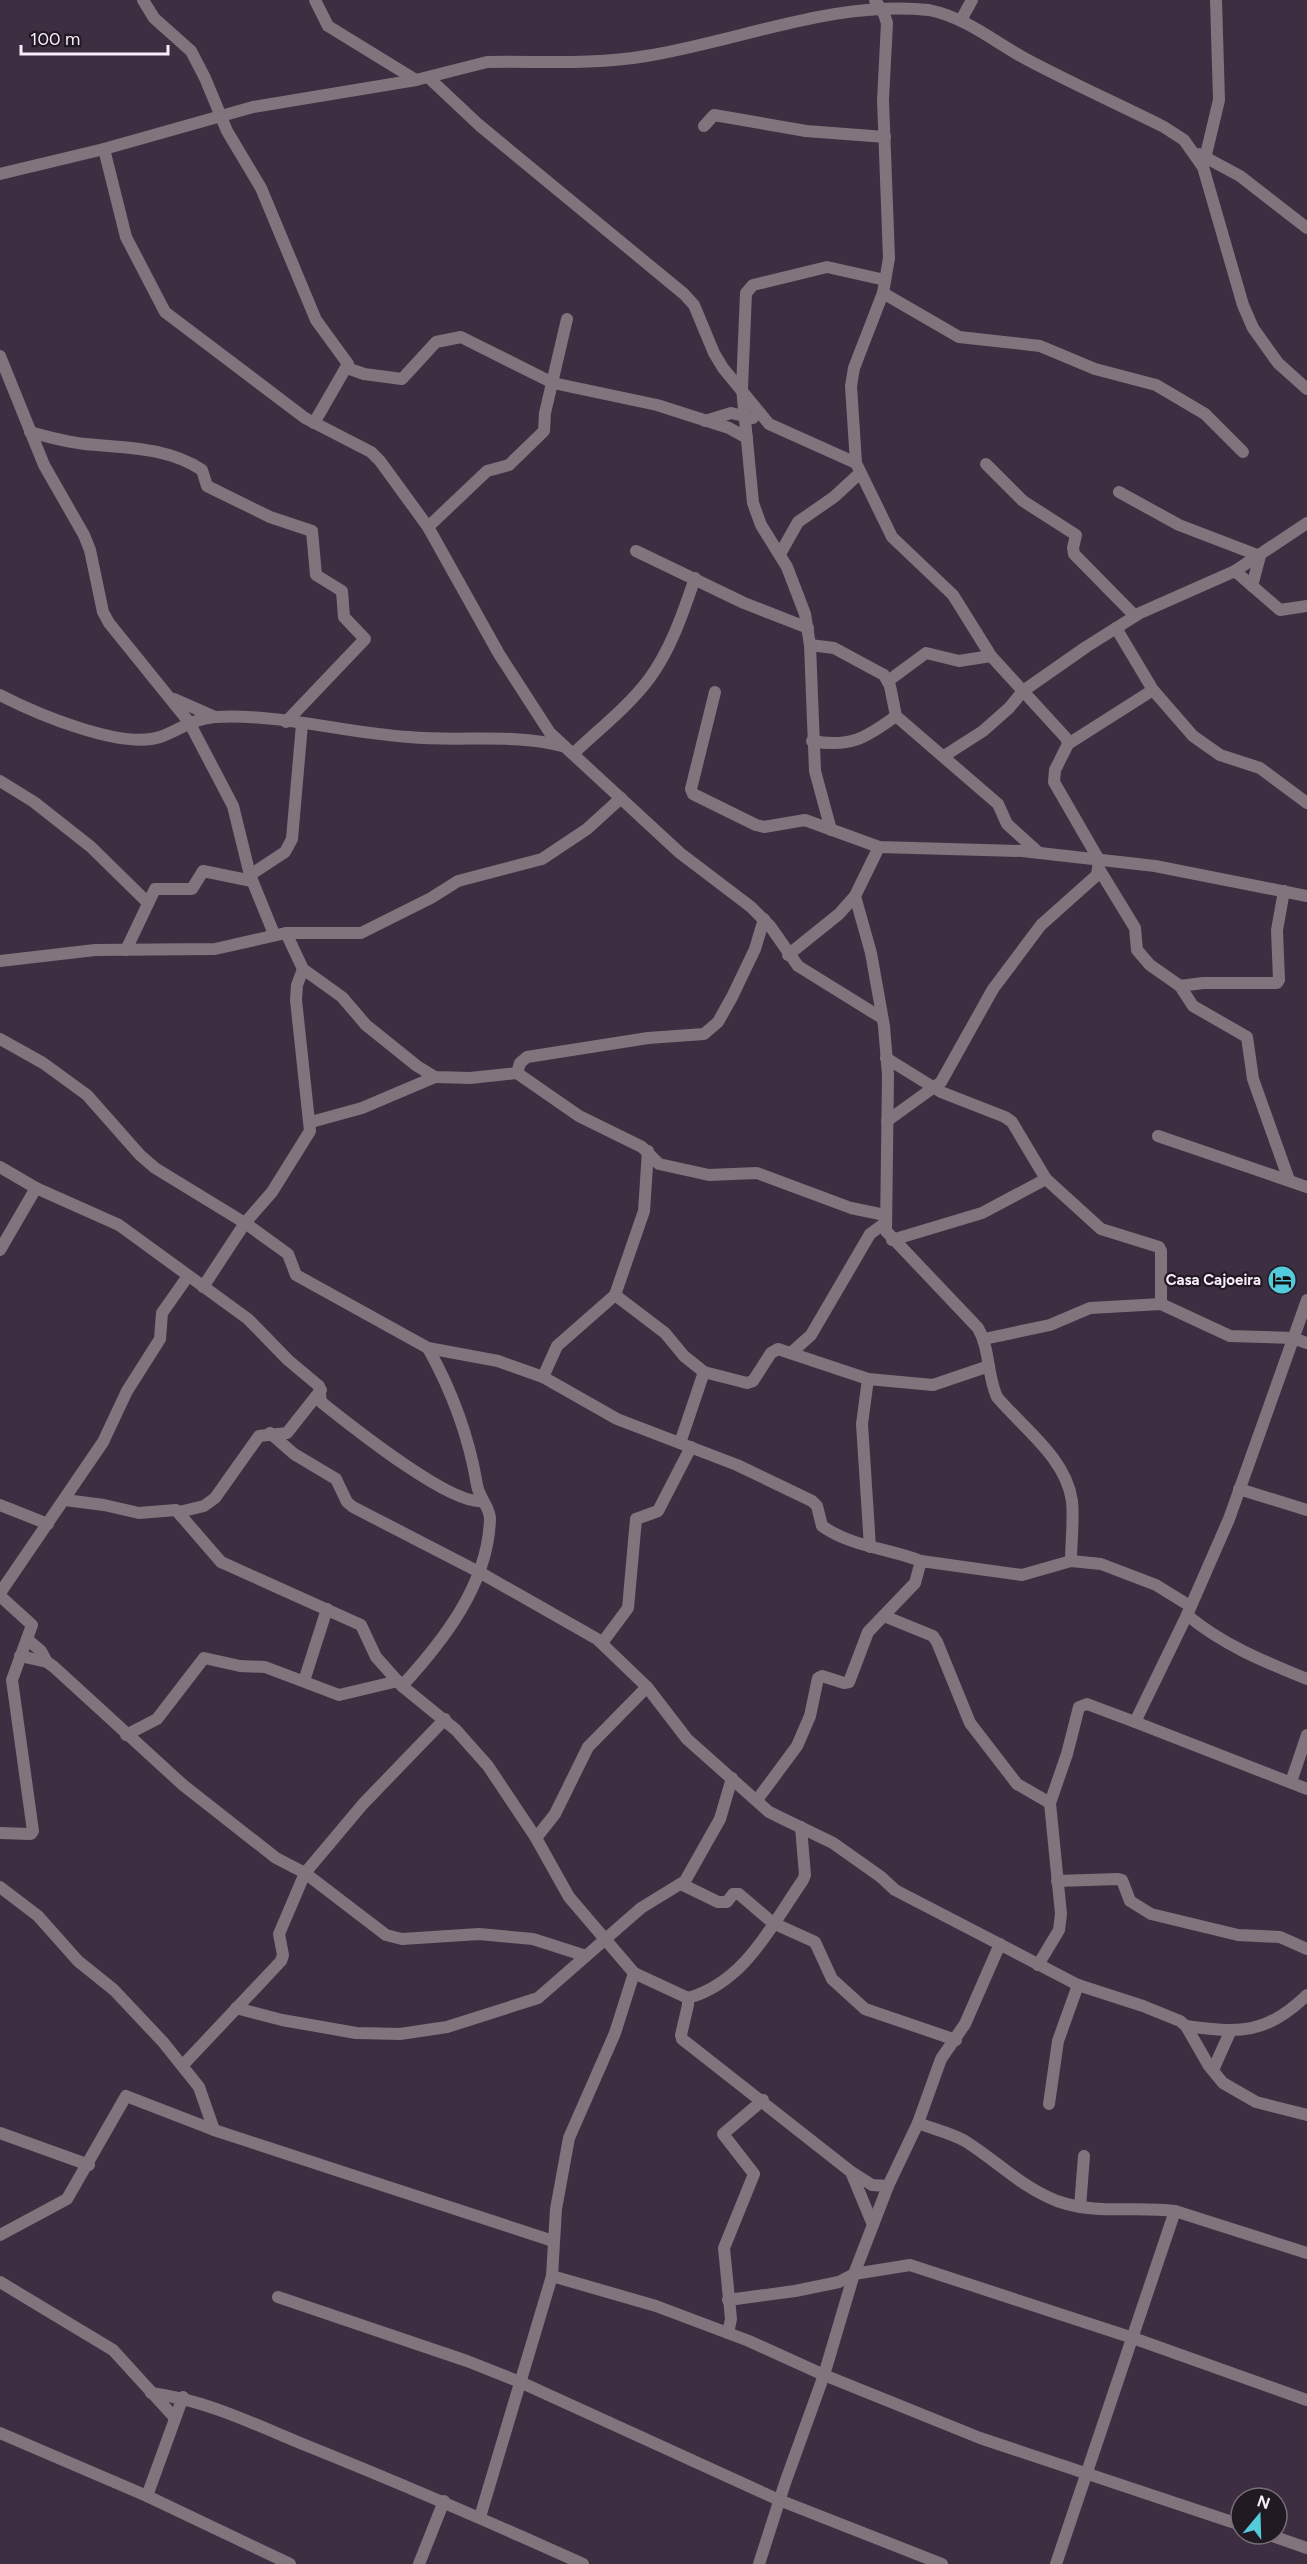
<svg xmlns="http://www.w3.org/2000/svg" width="1307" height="2564" viewBox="0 0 1307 2564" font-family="Figtree,sans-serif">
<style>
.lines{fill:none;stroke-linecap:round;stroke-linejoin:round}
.minor{stroke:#81747c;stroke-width:12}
.labels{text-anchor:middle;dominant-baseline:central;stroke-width:4.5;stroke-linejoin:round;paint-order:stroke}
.poi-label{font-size:15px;font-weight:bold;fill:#f7ecf9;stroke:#211a23;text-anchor:end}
</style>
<rect width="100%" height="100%" fill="#3e2e42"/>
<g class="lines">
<g class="minor">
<polyline points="143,0 154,18 191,51 205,78 227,131 261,188 316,320 348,364 314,423"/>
<polyline points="315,0 328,26 416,80"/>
<polyline points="875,0 884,14 887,23 883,100 889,258 883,293 854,368 851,386 856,463 892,537 953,595 991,656 1066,738 1068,744 1055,770 1054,782 1099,860 1097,875 1041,925 993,989 941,1082 887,1121"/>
<polyline points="961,20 972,0"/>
<polyline points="429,78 479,125 684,294 694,305 714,353 723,368 769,424 856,463"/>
<polyline points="704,126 714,115 806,131 885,137"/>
<polyline points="104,149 126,237 165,312 305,418 371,452 380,461 428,527 499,654 550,733 680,853 751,907 770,926 798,966 882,1018"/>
<polyline points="1199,154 1240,176 1307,228"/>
<polyline points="1203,167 1219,100 1216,0"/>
<path d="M0 174 104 149 253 107 416 80 487 62C539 61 594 65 646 56 740 41 832 0 929 10 967 18 993 41 1026 59 1071 83 1118 104 1164 127L1184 140 1203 167 1243 305 1253 328 1278 363 1307 389"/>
<polyline points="883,293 959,337 1040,346 1095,369 1156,385 1205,414 1243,452"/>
<polyline points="0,356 44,465 84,535 90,550 103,612 109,623 189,722 233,806 250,875 274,934"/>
<polyline points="347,368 364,374 402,379 436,342 461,337 553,383 657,405 729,428 747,438"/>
<polyline points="705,421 731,413 753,418"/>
<path d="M30 432C48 437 67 442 85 444 125 448 167 447 202 470L207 486 270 517 312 531 316 575 342 591 344 617 365 639 286 722"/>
<polyline points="986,464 1023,501 1076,535 1073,548 1074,554 1135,616"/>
<polyline points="1119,492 1179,525 1260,556 1252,586"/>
<polyline points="428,527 487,471 509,465 544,431 545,413 567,319"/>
<polyline points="636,551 744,603 808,628"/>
<polyline points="780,554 798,522 834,497 860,473"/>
<polyline points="1235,571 1280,610 1307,606"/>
<polyline points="1116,628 1153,690 1193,736 1220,755 1260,768 1307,803"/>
<polyline points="810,645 834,648 884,675 890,686 896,716 998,804 1007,824 1039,853"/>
<polyline points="888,681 926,653 959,661 991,656"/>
<polyline points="715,692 691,789 693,794 756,825 764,827 805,820 879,847 1022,851 1155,866 1307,896"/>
<path d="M0 695C35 713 121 750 160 737 180 730 191 719 215 717 274 713 348 733 409 737 461 742 512 733 562 746"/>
<polyline points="174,699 215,717"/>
<path d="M812 741C850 748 866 738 896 716"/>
<polyline points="1068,744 1153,690"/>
<path d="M573 754C598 730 628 707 649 679 671 649 683 613 695 578"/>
<polyline points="944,756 983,731 1009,708 1023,691 1086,647 1140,613 1235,571 1307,523"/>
<polyline points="0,781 34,802 91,847 147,902"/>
<polyline points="831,830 815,771 810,645 805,614 787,567 761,525 753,503 742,388 746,293 753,285 827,267 885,280"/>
<path d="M879 847 855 896 871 953 884 1026 888 1075 886 1231 978 1328C990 1349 987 1375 997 1397 1023 1428 1066 1458 1072 1501 1074 1520 1071 1542 1071 1561"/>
<polyline points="1099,869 1135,928 1137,950 1150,965 1180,986 1193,1006 1247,1037 1253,1079 1289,1180"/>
<polyline points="250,875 285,852 292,839 302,724"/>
<polyline points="286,933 303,969 342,997 366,1025 417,1066 435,1077 470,1078 517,1073 579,1116 642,1147 659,1164 709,1175 757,1173 851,1208 885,1215"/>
<polyline points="126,950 155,889 192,889 203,871 252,881"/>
<polyline points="788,955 839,914 855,896"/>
<polyline points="0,961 95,950 215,949 286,933 361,933 431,898 458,881 542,859 587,829 621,798"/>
<polyline points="1180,986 1203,983 1277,983 1279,980 1277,930 1284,891"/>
<path d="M0 1039 43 1063 87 1095 140 1155 155 1168 245 1223 288 1254 296 1275 428 1348 498 1361 543 1377 617 1419 737 1465 812 1501 817 1506 822 1526C852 1547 888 1548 921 1561"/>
<polyline points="886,1058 941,1092 1005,1117 1012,1122 1046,1179 1101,1229 1159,1247 1161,1251 1161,1304"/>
<polyline points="517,1073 520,1063 527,1057 648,1038 704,1034 718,1022 732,997 755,949 764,919"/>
<polyline points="311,1122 362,1108 435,1077"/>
<polyline points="1158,1136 1307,1187"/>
<path d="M0 1167 36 1188 119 1225 248 1319 288 1360 319 1386 321 1402C349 1424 449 1505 482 1501"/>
<polyline points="892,1240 982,1213 1046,1179"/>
<polyline points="0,1250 36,1188"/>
<polyline points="203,1287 245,1223 272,1192 310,1131 296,1000 297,985 303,969"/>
<polyline points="615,1295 665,1333 684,1356 704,1372 747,1383 753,1381 771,1353 778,1349 868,1379 933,1385 989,1366"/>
<polyline points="1307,1300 1229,1519 1187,1615 1135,1722 1307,1789"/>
<polyline points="984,1339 1050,1325 1090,1308 1161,1304 1230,1336 1293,1338 1307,1343"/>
<polyline points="791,1353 811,1335 870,1234 885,1223"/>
<polyline points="543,1377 557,1346 615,1295 644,1211 648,1151"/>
<polyline points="868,1379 862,1424 870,1547"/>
<polyline points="270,1433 294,1454 336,1479 347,1502 353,1507 479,1572 597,1639 647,1687 687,1739 769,1812 833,1843 881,1877 895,1890 1078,1985 1143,2006 1180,2021 1186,2026 1209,2066 1223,2083 1256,2102 1307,2115"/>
<polyline points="680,1443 704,1372"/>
<polyline points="1239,1489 1307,1510"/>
<polyline points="65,1500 104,1505 139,1513 176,1510 221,1562 361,1625 376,1657 402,1686 456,1730 488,1766 536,1838 569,1897 634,1973 688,1998 688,2005 681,2035 682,2039 850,2171 872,2185 888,2186"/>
<polyline points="0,1505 48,1524"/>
<polyline points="179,1512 204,1506 215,1498 259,1436 287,1433 321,1390"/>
<polyline points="0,1593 103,1442 127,1391 160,1339 162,1313 188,1276"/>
<polyline points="0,1596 32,1625 12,1680 33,1831 31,1834 0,1833"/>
<path d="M1187 1615C1223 1645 1263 1661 1307 1679"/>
<polyline points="884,1616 933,1636 937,1642 970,1723 1017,1784 1050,1803"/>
<polyline points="27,1639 41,1651 47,1662"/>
<polyline points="602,1643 628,1608 636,1519 658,1511 691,1447"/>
<polyline points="20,1656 47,1662 54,1667 183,1785 276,1858 305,1873 386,1935 402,1939 479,1934 533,1939 586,1956"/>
<polyline points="304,1681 327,1609"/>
<path d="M402 1686C444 1640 488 1584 490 1519 490 1507 479 1498 477 1485 469 1437 452 1391 428 1348"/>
<polyline points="126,1735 157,1719 204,1658 240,1666 265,1667 339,1695 398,1681"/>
<polyline points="1291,1782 1307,1735"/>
<polyline points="757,1800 797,1746 810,1716 818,1678 822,1676 844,1683 849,1682 868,1632 915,1583 921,1561 1022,1575 1071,1561 1101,1564 1156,1585 1190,1606"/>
<polyline points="536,1838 555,1814 588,1747 647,1687"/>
<polyline points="1057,1881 1118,1879 1122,1880 1130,1901 1151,1914 1238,1935 1280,1937 1307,1949"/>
<polyline points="681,1884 718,1902 727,1902 733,1894 739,1894 773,1923 815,1942 832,1979 865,2009 956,2040"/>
<polyline points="0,1887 38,1916 78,1961 114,1990 163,2042 199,2087 214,2130"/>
<polyline points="1000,1944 965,2024 941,2059 918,2123 888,2186 854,2274 824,2375 980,2438 1241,2525"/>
<polyline points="1038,1965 1059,1930 1061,1914 1050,1803 1067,1754 1079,1707 1087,1704 1135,1722"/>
<path d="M688 1998C745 1982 771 1926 803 1880L805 1875 801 1827"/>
<polyline points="236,2008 282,2020 356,2033 400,2034 447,2027 538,1998 641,1908 685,1881 720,1819 732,1778"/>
<path d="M1186 2026C1239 2033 1266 2035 1307 1995"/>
<polyline points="183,2065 281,1961 283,1955 279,1934 305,1873 363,1804 445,1719"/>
<polyline points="1213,2070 1230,2032"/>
<polyline points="1049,2104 1058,2041 1078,1985"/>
<path d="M918 2123C933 2129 951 2133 965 2141 997 2161 1021 2187 1057 2201 1097 2215 1134 2206 1175 2211"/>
<polyline points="0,2133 89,2165"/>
<polyline points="851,2172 873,2225"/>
<polyline points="1080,2207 1084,2156"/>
<polyline points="0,2235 67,2199 126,2096 214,2130 553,2241"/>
<polyline points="552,2276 656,2306 749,2341 824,2375 785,2483 759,2564"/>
<polyline points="0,2282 113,2350 175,2418"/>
<polyline points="278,2297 467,2361 520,2382 779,2500 942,2564"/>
<polyline points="728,2300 795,2291 839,2282 854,2274 910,2265 1133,2338 1307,2400"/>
<polyline points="728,2333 731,2319 724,2248 754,2174 723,2134 763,2100"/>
<path d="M151 2393C207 2400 258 2426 310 2447 402 2484 492 2523 583 2564"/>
<polyline points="0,2433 147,2496 290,2564"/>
<polyline points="147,2496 183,2397"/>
<polyline points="480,2517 552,2276 556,2209 569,2138 615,2033 634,1973"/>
<polyline points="1267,2534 1307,2548"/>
<polyline points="419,2564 444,2501"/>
<polyline points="1056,2564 1175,2211 1307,2253"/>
</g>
</g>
<defs>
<g id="hotel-disc" transform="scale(1.5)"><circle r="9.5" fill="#54cadd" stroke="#211a23"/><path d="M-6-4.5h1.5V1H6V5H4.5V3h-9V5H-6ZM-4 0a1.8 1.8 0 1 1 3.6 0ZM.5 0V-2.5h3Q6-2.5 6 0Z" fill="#111"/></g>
</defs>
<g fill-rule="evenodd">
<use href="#hotel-disc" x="1282" y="1280"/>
</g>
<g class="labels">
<g class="poi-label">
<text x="1261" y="1280">Casa Cajoeira</text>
</g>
</g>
<g transform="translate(1259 2516) rotate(19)"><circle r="28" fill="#211a23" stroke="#776e79" stroke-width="1.5"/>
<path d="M0-4.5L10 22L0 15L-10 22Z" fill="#54cadd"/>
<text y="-9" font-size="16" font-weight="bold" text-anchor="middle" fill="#f7ecf9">N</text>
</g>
<path d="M21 45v9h147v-9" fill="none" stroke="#f7ecf9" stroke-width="3"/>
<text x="30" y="45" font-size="18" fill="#f7ecf9" stroke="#211a23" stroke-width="4.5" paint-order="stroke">100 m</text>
</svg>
